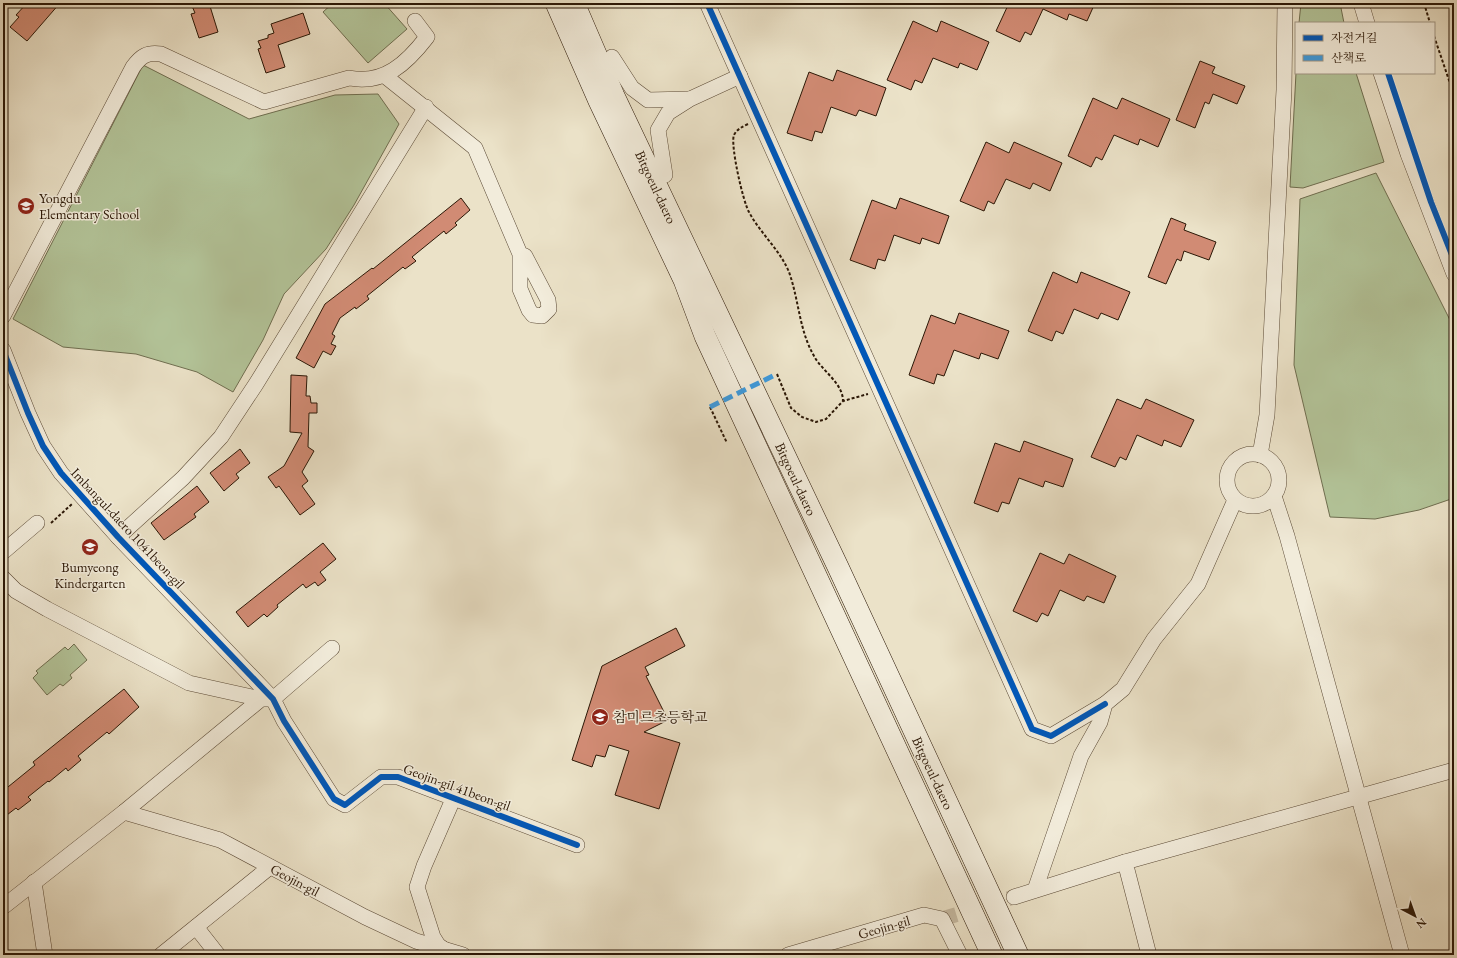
<svg xmlns="http://www.w3.org/2000/svg" width="1457" height="958" viewBox="0 0 1457 958" font-family="'EB Garamond','Noto Serif KR',serif">
<style>
.green{fill:#b3c499;stroke:#6f6e50}
.building{fill:#d18b74;stroke:#2b1706}
.lines{fill:none;stroke-linecap:round;stroke-linejoin:round}
.minor-tunnel{stroke:#c5b9a1;stroke-width:15;stroke-dasharray:15 8;stroke-linecap:butt}
.minor-casing{stroke:#5b4a36;stroke-width:16}
.secondary-casing{stroke:#2b1706;stroke-width:22}
.path{stroke:#2b1706;stroke-width:2;stroke-dasharray:3 2;stroke-linecap:butt}
.minor{stroke:#f2ecdb;stroke-width:15}
.secondary{stroke:#f2ecdb;stroke-width:21}
.quiet{stroke:#3d9add;stroke-width:5;stroke-dasharray:10 5;stroke-linecap:butt}
.cycleway-casing{stroke:#f2ecdb;stroke-width:8}
.cycleway{stroke:#0057b8;stroke-width:6}
.labels{text-anchor:middle;dominant-baseline:central;stroke-width:3;stroke-linejoin:round;paint-order:stroke}
.street-label{font-size:14px;fill:#2b1706;stroke:#f2ecdb}
.poi-label{font-size:14px;fill:#2b1706;stroke:#f2ecdb;text-anchor:start}
</style>
<rect width="100%" height="100%" fill="#ebe2c8"/>
<filter id="stains"><feTurbulence type="fractalNoise" baseFrequency=".005" numOctaves="4"/><feColorMatrix values="0 0 0 0 .2 0 0 0 0 .09 0 0 0 0 .02 0 0 0 .5 -.17"/></filter>
<radialGradient id="worn" r=".72"><stop offset=".6" stop-color="#630" stop-opacity="0"/><stop offset="1" stop-color="#630" stop-opacity=".3"/></radialGradient>
<g class="green">
<polygon points="333,3 384,3 407,29 368,63 323,12"/>
<polygon points="1301,3 1340,3 1344,23 1299,23"/>
<polygon points="143,65 249,119 335,95 378,94 399,124 354,205 326,249 284,294 263,340 233,392 197,372 136,354 63,347 13,319"/>
<polygon points="1296,73 1356,73 1384,162 1303,188 1290,187"/>
<polygon points="1376,173 1450,320 1454,331 1454,498 1419,510 1375,519 1330,517 1294,365 1300,199"/>
<polygon points="74,644 87,660 70,675 72,678 63,686 60,684 47,695 33,678 38,673 36,671 65,647 68,650"/>
</g>
<g class="building">
<polygon points="27,3 60,3 27,41 10,27 19,17 16,15"/>
<polygon points="201,3 209,3 218,32 199,38 191,14 195,13 192,6"/>
<polygon points="1009,3 1095,3 1087,21 1069,14 1067,20 1043,9 1031,35 1025,32 1020,42 996,31"/>
<polygon points="303,13 310,34 278,45 285,67 266,73 258,49 261,48 258,41 268,38 268,35 274,33 271,24"/>
<polygon points="913,21 937,32 941,21 989,42 977,70 960,63 958,68 933,58 922,83 915,80 911,90 887,80"/>
<polygon points="1200,61 1215,67 1212,73 1245,86 1237,104 1213,94 1209,104 1205,102 1195,128 1176,120"/>
<polygon points="837,70 886,88 876,116 859,110 856,116 831,107 822,133 815,131 812,141 787,133 809,72 833,81"/>
<polygon points="1093,98 1117,109 1122,98 1170,119 1158,147 1140,139 1138,145 1114,135 1102,160 1096,157 1091,167 1068,156"/>
<polygon points="986,142 1009,153 1014,142 1062,163 1050,191 1033,183 1030,189 1006,179 994,204 988,201 984,211 960,201"/>
<polygon points="461,198 470,210 455,223 457,225 446,234 444,231 412,257 416,261 405,269 403,267 367,296 369,299 356,309 355,307 340,318 332,334 335,336 331,344 336,346 331,355 323,351 314,368 296,358 325,304 372,268 373,269"/>
<polygon points="900,198 949,216 939,244 922,238 920,244 894,235 885,261 878,259 875,269 850,260 872,200 896,209"/>
<polygon points="1171,218 1186,224 1184,230 1216,242 1209,260 1184,251 1181,261 1177,259 1166,284 1148,277"/>
<polygon points="1053,272 1077,283 1081,272 1130,292 1118,320 1101,313 1098,319 1074,309 1063,334 1056,331 1052,341 1028,331"/>
<polygon points="959,313 1009,331 998,359 981,353 979,359 954,350 944,376 937,374 934,384 909,375 931,315 955,324"/>
<polygon points="291,375 307,376 306,396 310,396 311,403 317,403 317,413 309,413 308,447 314,451 302,472 308,481 302,486 315,504 300,515 279,486 276,488 268,477 284,466 302,433 290,432"/>
<polygon points="1117,399 1141,409 1146,399 1194,420 1181,447 1164,440 1162,446 1137,435 1126,460 1120,457 1115,467 1091,457"/>
<polygon points="1024,441 1073,459 1063,487 1045,481 1043,487 1019,478 1009,504 1002,502 998,512 974,503 995,443 1020,452"/>
<polygon points="240,449 250,463 236,474 239,478 224,491 210,473"/>
<polygon points="197,486 209,502 194,514 196,517 164,540 151,523"/>
<polygon points="323,543 336,559 320,572 326,580 318,586 315,582 306,588 303,584 277,605 278,607 267,617 264,614 248,627 236,612"/>
<polygon points="1040,553 1064,564 1069,554 1116,576 1104,603 1087,596 1084,601 1060,590 1048,616 1042,613 1037,622 1013,611"/>
<polygon points="676,628 685,646 645,667 649,675 646,676 668,720 644,732 680,743 659,809 615,795 629,751 609,745 605,757 596,755 592,767 572,760 602,666"/>
<polygon points="124,689 139,707 109,734 107,732 78,756 81,760 68,771 66,768 49,782 48,781 28,797 31,800 18,810 16,808 3,818 3,791 35,765 33,762"/>
</g>
<g class="lines">
<polyline class="minor-tunnel" points="942,919 1014,897"/>
<g class="minor-casing">
<g id="minor">
<polyline points="707,3 1032,729 1051,736 1105,704"/>
<polyline points="1361,3 1367,23"/>
<polyline points="612,57 632,88 648,100 689,99"/>
<polyline points="1381,73 1408,154 1454,274"/>
<polyline points="385,76 475,148 520,254 520,289 529,310 533,315 542,316 549,309 548,300 525,256 520,254"/>
<polyline points="665,175 658,130 668,113 690,99 740,76"/>
<path d="M3 316 133 67C141 56 147 52 161 54L264 102 349 78C384 85 407 63 427 37L415 21"/>
<polyline points="3,350 28,413 43,446 61,473 118,537 273,699 284,721 334,799 345,805 381,777 398,777 577,845"/>
<circle cx="1253" cy="480" r="26"/>
<polyline points="1260,455 1267,415 1284,90 1285,3"/>
<polyline points="1274,496 1287,536 1402,955"/>
<polyline points="118,537 183,478 221,437 256,384 426,107"/>
<polyline points="3,552 37,523"/>
<polyline points="3,578 16,591 47,609 189,683 261,699"/>
<polyline points="124,812 220,840 365,917 416,941 463,955"/>
<polyline points="34,882 45,955"/>
<polyline points="1035,890 1081,756 1100,722 1105,704 1123,689 1154,639 1198,584 1235,500"/>
<polyline points="1014,897 1125,862"/>
<polyline points="3,907 124,812 261,699 273,699 332,648"/>
<polyline points="196,927 218,955"/>
<polyline points="445,950 438,945 433,937 417,887 424,866 454,797"/>
<polyline points="161,955 270,867"/>
<polyline points="788,955 924,915 942,919 960,955"/>
<polyline points="1149,955 1125,862 1454,770"/>
</g>
</g>
<g class="secondary-casing">
<g id="secondary">
<polyline points="556,3 599,101 684,280 705,336 992,955"/>
<polyline points="574,3 614,96 838,567 1018,955"/>
</g>
</g>
<g class="path">
<polyline points="1424,3 1430,23"/>
<polyline points="1434,36 1454,95"/>
<path d="M748 124C742 127 737 129 734 135 730 144 743 202 749 212 760 233 780 250 789 272 799 300 799 330 814 356 822 371 843 383 843 401"/>
<polyline points="777,374 791,408 802,417 816,422 826,419 843,401 868,394"/>
<polyline points="710,407 727,443"/>
<polyline points="51,523 72,504"/>
</g>
<use href="#minor" class="minor"/>
<use href="#secondary" class="secondary"/>
<polyline class="quiet" points="710,407 777,374"/>
<g class="cycleway-casing">
<g id="cycleway">
<polyline points="707,3 1032,729 1051,736 1105,704"/>
<polyline points="1388,73 1431,202 1454,260"/>
<polyline points="3,350 28,413 43,446 61,473 118,537 273,699 284,721 334,799 345,805 381,777 398,777 577,845"/>
</g>
</g>
<use href="#cycleway" class="cycleway"/>
</g>
<defs>
<g id="school-disc" transform="scale(0.9)"><circle r="9.5" fill="#8f2418" stroke="#f2ecdb"/><path d="M0-5L7-2L0 1L-7-2ZM-4 1L0 2.5L4 1V4Q0 6-4 4Z" fill="#fff"/></g>
</defs>
<g fill-rule="evenodd">
<use href="#school-disc" x="26" y="206"/>
<use href="#school-disc" x="90" y="547"/>
<use href="#school-disc" x="600" y="717"/>
</g>
<g class="labels">
<g class="street-label">
<text transform="translate(656 187) rotate(65)">Bitgoeul-daero</text>
<text transform="translate(796 479) rotate(65)">Bitgoeul-daero</text>
<text transform="translate(128 528) rotate(47)">Imbangul-daero 1041beon-gil</text>
<text transform="translate(933 773) rotate(65)">Bitgoeul-daero</text>
<text transform="translate(457 787) rotate(20)">Geojin-gil 41beon-gil</text>
<text transform="translate(295 880) rotate(28)">Geojin-gil</text>
<text transform="translate(884 927) rotate(-16)">Geojin-gil</text>
</g>
<g class="poi-label">
<text x="39" y="198">Yongdu<tspan x="39" dy="16">Elementary School</tspan></text>
<text x="90" y="567" text-anchor="middle">Bumyeong<tspan x="90" dy="16">Kindergarten</tspan></text>
<text x="613" y="717">참미르초등학교</text>
</g>
</g>
<rect width="1457" height="958" fill="none" stroke="#ebe2c8" stroke-width="16"/>
<rect x="4" y="4" width="1449" height="950" fill="none" stroke="#2b1706" stroke-width="2"/>
<rect x="8" y="8" width="1441" height="942" fill="none" stroke="#2b1706"/>
<rect x="1295" y="22" width="140" height="52" fill="#f2ecdb" stroke="#a29786"/>
<rect x="1303" y="35" width="20" height="6" fill="#0057b8" stroke="#a29786"/>
<text x="1331" y="42" font-size="12" fill="#2b1706">자전거길</text>
<rect x="1303" y="55" width="20" height="6" fill="#3d9add" stroke="#a29786"/>
<text x="1331" y="62" font-size="12" fill="#2b1706">산책로</text>
<g transform="translate(1415 916) rotate(139)" stroke="#f2ecdb" stroke-width="3" paint-order="stroke">
<path d="M0-3L7 15L0 10L-7 15Z" fill="#2b1706"/>
<text y="-6" font-size="11" font-weight="bold" text-anchor="middle" fill="#2b1706">N</text>
</g>
<rect width="100%" height="100%" filter="url(#stains)"/>
<rect width="100%" height="100%" fill="url(#worn)"/>
</svg>
